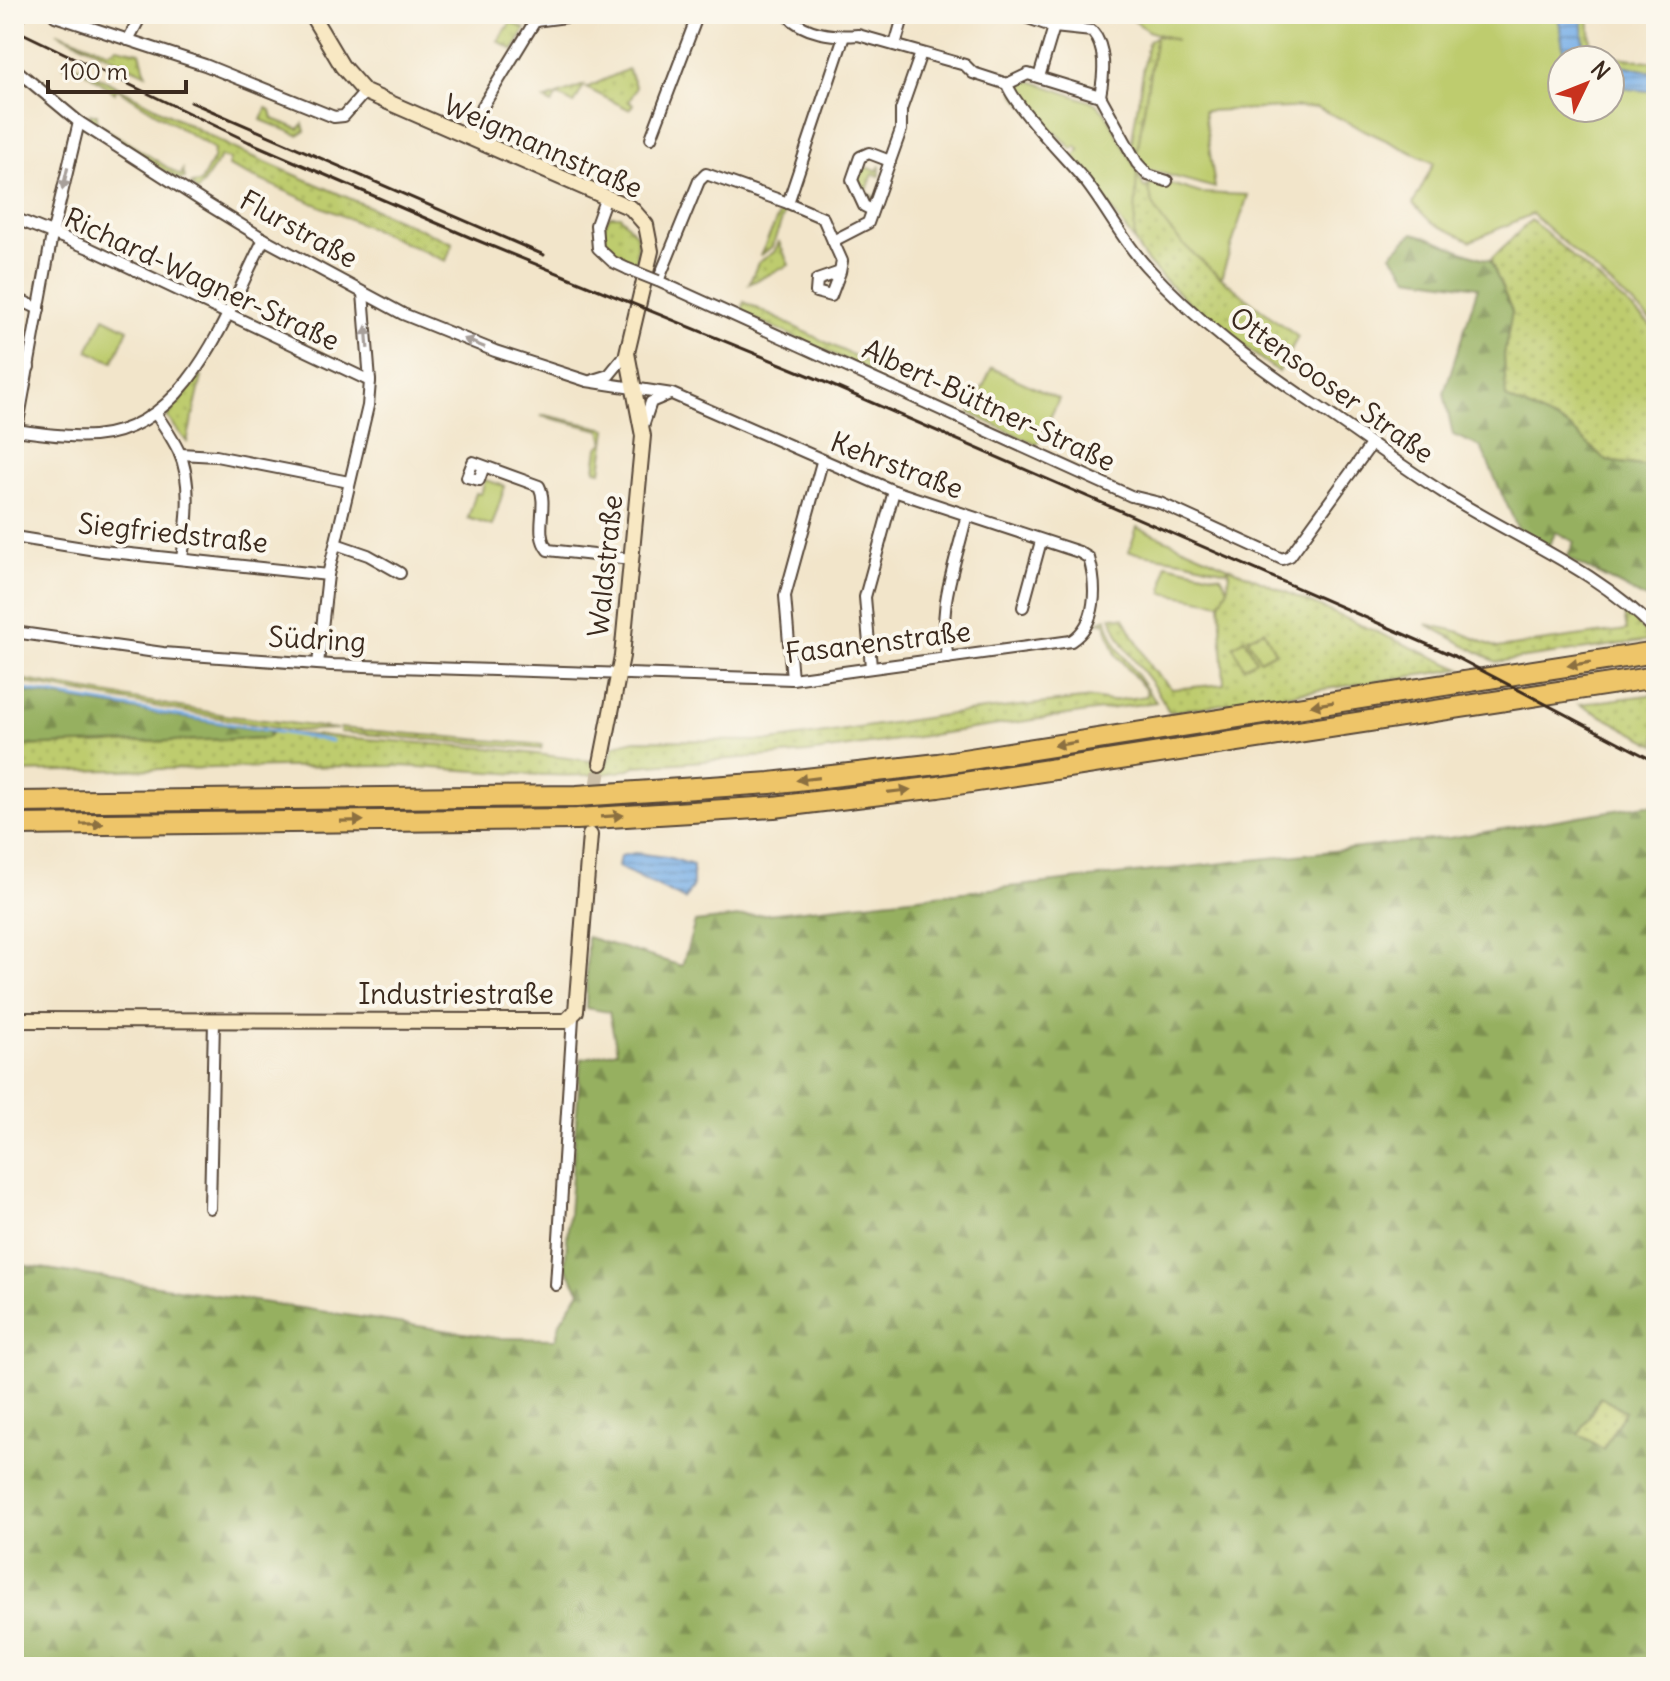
<svg xmlns="http://www.w3.org/2000/svg" width="1670" height="1681" viewBox="0 0 1670 1681" font-family="Delius,sans-serif">
<style>
.grass{fill:url(#grass-dots);stroke:#7c7b46;stroke-width:2}
.forest{fill:url(#forest-firs);stroke:#686d40;stroke-width:2;fill-rule:evenodd}
.green{fill:#becc6e;stroke:#7c7b46;stroke-width:2}
.water{fill:url(#water-rules);stroke:#5a6c82;stroke-width:2}
.lines{fill:none;stroke-linecap:round;stroke-linejoin:round}
.stream{stroke:#78afe7;stroke-width:3}
.secondary-tunnel{stroke:#cdc0a8;stroke-width:14;stroke-dasharray:14 7;stroke-linecap:butt}
.street-casing{stroke:#564638;stroke-width:14}
.secondary-casing{stroke:#564638;stroke-width:18}
.highway-casing{stroke:#564638;stroke-width:24}
.street{stroke:#fff;stroke-width:10}
.secondary{stroke:#f8e8c3;stroke-width:14}
.highway{stroke:#eec569;stroke-width:20}
.rail{stroke:#3b2a1e;stroke-width:3}
.street-bridge-casing{stroke:#564638;stroke-width:14;stroke-linecap:butt}
.street-bridge{stroke:#fff;stroke-width:10}
.oneway{fill:#a79f9a}
.oneway2{fill:#8c7040}
.labels{text-anchor:middle;dominant-baseline:central;stroke-width:8;stroke-linejoin:round;paint-order:stroke}
.street-label{font-size:28px;fill:#3b2a1e;stroke:#fbf7ec}
</style>
<defs>
<pattern id="grass-dots" width="8" height="8" patternUnits="userSpaceOnUse" patternTransform="scale(2)"><rect width="8" height="8" fill="#becc6e"/><path d="M2 2h.1M6 6h.1" fill="none" stroke="#a4af5f" stroke-width="1.8" stroke-linecap="round"/></pattern>
<pattern id="forest-firs" width="22" height="20" patternUnits="userSpaceOnUse" patternTransform="scale(2)"><rect width="22" height="20" fill="#96b061"/><path d="M5 1l3.5 6h-7zM16 11l3.5 6h-7z" fill="#7c8f4f"/></pattern>
<pattern id="water-rules" width="6" height="5" patternUnits="userSpaceOnUse" patternTransform="scale(2)"><rect width="6" height="5" fill="#78afe7"/><path d="M0 2.5h6" fill="none" stroke="#648fbb"/></pattern>
</defs>
<rect width="100%" height="100%" fill="#fbf7ec"/>
<filter id="ink" filterUnits="userSpaceOnUse"><feTurbulence type="fractalNoise" baseFrequency=".0125" numOctaves="2"/><feDisplacementMap in="SourceGraphic" scale="16" xChannelSelector="R" yChannelSelector="G"/><feConvolveMatrix kernelMatrix="1 2 1 2 8 2 1 2 1" color-interpolation-filters="sRGB"/></filter>
<filter id="wash" filterUnits="userSpaceOnUse"><feTurbulence type="fractalNoise" baseFrequency=".006" numOctaves="4" result="noise"/><feDisplacementMap in="SourceGraphic" scale="32" xChannelSelector="R" yChannelSelector="G"/><feGaussianBlur stdDeviation="1.8" result="paint"/><feColorMatrix in="noise" values="0 0 0 0 0 0 0 0 0 0 0 0 0 0 0 0 0 1.4 0 .05"/><feComposite in="paint" operator="in"/></filter>
<g filter="url(#wash)">
<rect width="100%" height="100%" fill="#f2e5ca"/>
<g class="grass">
<polygon points="1582,14 1589,14 1591,44 1597,54 1656,62 1656,73 1618,64 1614,58 1591,59 1584,55"/>
<polygon points="511,22 525,29 514,50 498,41"/>
<polygon points="57,32 109,52 117,47 140,52 146,74"/>
<polygon points="1156,36 1137,153 1131,145 1148,41"/>
<polygon points="68,61 233,148 453,243 446,261 228,166 230,159 221,157 197,192 191,184 200,183 213,159 214,149 116,88 115,93 83,70 64,66"/>
<polygon points="628,69 636,88 629,102 633,104 630,110 586,88"/>
<polygon points="584,85 574,104 557,95 552,104 544,100"/>
<polygon points="266,108 271,110 273,119 299,129 303,124 305,131 298,135 261,120"/>
<polygon points="90,114 97,114 97,123 181,176 183,170 185,178 179,180 91,124"/>
<polygon points="880,165 880,176 873,174 866,193 873,196 867,199 857,180 862,167 878,170"/>
<path d="M1137 170 1144 188 1149 185C1150 233 1260 308 1298 337L1278 372C1243 345 1153 281 1136 244 1130 230 1136 187 1137 170Z"/>
<polygon points="782,208 786,209 772,247 760,256"/>
<path d="M610 216H620L637 235 636 265C619 258 606 250 601 230Z"/>
<polygon points="1531,220 1656,330 1656,468 1607,461 1568,426 1505,398 1504,355 1512,311 1490,260"/>
<polygon points="779,242 789,265 749,284 758,263 774,252"/>
<polygon points="744,302 874,366 872,372 742,313"/>
<polygon points="198,377 202,377 187,442 167,417"/>
<polygon points="545,415 607,429 601,471 595,470 598,448 604,443 601,430 541,416"/>
<path d="M1229 567 1461 669 1169 712C1151 673 1124 659 1111 616L1124 618 1151 668 1172 689 1224 684 1220 603 1228 588Z"/>
<polygon points="1623,608 1628,608 1639,620 1637,623 1650,640 1496,662 1426,624 1460,632 1497,648 1627,630"/>
<path d="M1106 618 1117 647 1156 702 808 753 636 766C599 787 453 767 396 766 269 766 141 770 14 772V746L267 738 272 732 488 748 607 763 615 745 635 740 772 741 958 713 1092 698 1110 701 1147 696 1146 690 1116 655 1105 622 1095 623Z"/>
<polygon points="14,678 231,716 337,729 292,731 14,681"/>
<polygon points="1656,694 1656,745 1579,704"/>
<polygon points="340,728 522,743 542,745 541,749 340,732"/>
<polygon points="1601,1397 1625,1411 1603,1449 1578,1434"/>
</g>
<g class="forest">
<path d="M1413 233C1440 239 1462 254 1490 260L1512 311 1504 355 1506 398 1568 426 1607 461 1656 468V604L1567 558 1574 542 1556 532 1548 547 1521 536 1481 447 1453 435 1444 393 1478 287 1409 277 1391 254Z"/>
<polygon points="14,690 272,732 267,738 14,746"/>
<path d="M1646 805 1656 806V1667H14V1264L496 1338 556 1339 560 1322 580 1291 565 1266 581 1059 617 1051 609 1012 586 1008 587 937 682 966 695 922 1449 838ZM1600 1397 1625 1411 1603 1449 1579 1434Z"/>
</g>
<g class="green">
<polygon points="1125,14 1558,14 1565,60 1562,60 1562,108 1610,108 1610,87 1649,91 1656,95 1656,325 1532,214 1471,241 1432,223 1413,204 1434,163 1316,107 1204,111 1215,188 1146,169 1137,153 1156,36 1177,40 1148,31"/>
<polygon points="1025,79 1095,103 1106,114 1137,170 1134,241 1074,156 1080,150 1076,146 1072,149 1056,132 1053,135 1015,95 1013,83"/>
<path d="M1158 180 1200 193 1248 195 1221 278C1196 255 1150 222 1149 185Z"/>
<polygon points="104,317 128,329 113,362 88,351"/>
<polygon points="992,368 1059,399 1037,445 970,413"/>
<polygon points="485,480 505,486 492,526 468,518 476,493 481,494"/>
<polygon points="1137,527 1229,567 1226,571 1188,561 1129,552"/>
<polygon points="1166,564 1221,576 1228,588 1220,603 1163,593"/>
<polygon points="1264,630 1275,652 1260,660 1248,638"/>
<polygon points="1245,639 1256,660 1244,667 1233,646"/>
</g>
<g class="water">
<polygon points="1558,14 1582,14 1584,54 1591,59 1614,58 1618,64 1656,73 1656,95 1649,91 1610,87 1610,60 1565,60"/>
<polygon points="635,853 667,857 693,865 693,885 685,900 618,867 620,856"/>
</g>
<g class="lines">
<polyline class="stream" points="14,688 332,741"/>
</g>
</g>
<g filter="url(#ink)">
<g class="lines">
<polyline class="secondary-tunnel" points="591,827 601,763"/>
<g class="street-casing">
<g id="street">
<polyline points="517,14 535,21 589,14"/>
<path d="M786 14C804 34 834 37 858 35L965 65 973 73 1007 84"/>
<path d="M1016 14 1054 27 1092 31C1107 48 1104 75 1100 96"/>
<polyline points="55,16 205,65 334,117 344,116 365,92"/>
<polyline points="843,39 788,203 706,174 699,181 658,281 1131,496 1160,503 1282,559 1290,556 1370,446"/>
<polyline points="128,40 142,14"/>
<polyline points="895,45 904,14"/>
<path d="M14 68 79 122 202 201 264 239 403 314 495 351 587 381 672 394 894 491 1079 552 1089 558C1097 586 1098 624 1071 641L792 679 331 665 163 653 14 632"/>
<polyline points="1039,77 1054,27"/>
<path d="M1007 84C1014 106 1068 160 1086 182 1107 209 1123 241 1146 266 1195 320 1254 364 1314 404 1358 433 1399 465 1444 493 1516 539 1596 568 1656 631"/>
<polyline points="1007,84 1028,74 1100,96 1137,163 1148,175 1167,181"/>
<polyline points="464,137 535,21"/>
<polyline points="651,138 698,14"/>
<polyline points="606,197 596,225 598,248 613,262 628,269"/>
<polyline points="788,203 823,218 833,241"/>
<polyline points="872,210 864,206 852,180 860,157 869,153 890,161"/>
<polyline points="14,218 89,248 370,381"/>
<polyline points="840,272 831,296 816,292 817,280 840,272 842,261 833,241 868,223 901,130 901,110 921,53"/>
<polyline points="14,297 39,309"/>
<polyline points="14,365 29,367"/>
<polyline points="593,380 609,375 627,353"/>
<path d="M156 414C164 426 173 439 179 452 193 482 187 526 182 558"/>
<polyline points="643,426 651,402 670,394"/>
<path d="M14 430C40 433 69 438 94 436 191 428 226 312 264 239"/>
<polyline points="14,445 52,235 79,122"/>
<polyline points="180,454 216,456 349,482"/>
<path d="M484 466 479 480 467 477 473 462 539 486C549 506 533 532 548 550L631 559"/>
<polyline points="14,537 102,551 328,575"/>
<polyline points="336,544 368,555 400,573"/>
<polyline points="1023,607 1041,541"/>
<path d="M948 658C936 607 955 567 966 518"/>
<polyline points="318,664 328,575 368,406 370,381 363,293"/>
<polyline points="871,667 865,597 894,491"/>
<polyline points="792,679 785,596 822,462"/>
<polyline points="210,1208 214,1020"/>
<polyline points="556,1285 573,1017"/>
</g>
</g>
<g class="secondary-casing">
<g id="secondary">
<polyline points="311,14 342,66 365,92 631,208 646,225 651,251 627,353 643,436 622,656 601,763"/>
<polyline points="14,23 19,14"/>
<polyline points="14,1020 566,1021 576,1011 590,835"/>
</g>
</g>
<g class="highway-casing">
<g id="highway">
<polyline points="14,802 577,796 770,783 938,764 1656,652"/>
<polyline points="14,825 577,819 774,807 938,787 1656,677"/>
</g>
</g>
<use href="#street" class="street"/>
<use href="#secondary" class="secondary"/>
<use href="#highway" class="highway"/>
<g class="rail">
<polyline points="14,29 249,142 469,237 815,378 1454,656 1656,762"/>
<polyline points="191,102 544,255"/>
</g>
<g class="street-bridge-casing">
<polyline id="street-bridge" points="628,269 658,281"/>
</g>
<use href="#street-bridge" class="street-bridge"/>
</g>
<defs><path id="oneway-solid" d="M-6-.8H1V-3.2L6.5 0L1 3.2V.8H-6Z" transform="scale(2)"/></defs>
<g class="oneway">
<use href="#oneway-solid" transform="translate(65 179) rotate(103)"/>
<use href="#oneway-solid" transform="translate(367 337) rotate(-94)"/>
<use href="#oneway-solid" transform="translate(474 343) rotate(-158)"/>
</g>
<g class="oneway2">
<use href="#oneway-solid" transform="translate(1579 664) rotate(171)"/>
<use href="#oneway-solid" transform="translate(1322 704) rotate(171)"/>
<use href="#oneway-solid" transform="translate(1065 744) rotate(171)"/>
<use href="#oneway-solid" transform="translate(808 779) rotate(173)"/>
<use href="#oneway-solid" transform="translate(899 791) rotate(-7)"/>
<use href="#oneway-solid" transform="translate(612 816) rotate(-4)"/>
<use href="#oneway-solid" transform="translate(352 821) rotate(-1)"/>
<use href="#oneway-solid" transform="translate(92 824) rotate(-1)"/>
</g>
</g>
<g class="labels">
<g class="street-label">
<text transform="translate(543 146) rotate(24)">Weigmannstraße</text>
<text transform="translate(299 229) rotate(29)">Flurstraße</text>
<text transform="translate(202 279) rotate(25)">Richard-Wagner-Straße</text>
<text transform="translate(1332 385) rotate(36)">Ottensooser Straße</text>
<text transform="translate(989 405) rotate(25)">Albert-Büttner-Straße</text>
<text transform="translate(897 465) rotate(21)">Kehrstraße</text>
<text transform="translate(173 533) rotate(6)">Siegfriedstraße</text>
<text transform="translate(605 566) rotate(-84)">Waldstraße</text>
<text transform="translate(317 639) rotate(3)">Südring</text>
<text transform="translate(878 642) rotate(-7)">Fasanenstraße</text>
<text x="456" y="994">Industriestraße</text>
</g>
</g>
<rect width="1670" height="1681" fill="none" stroke="#fbf7ec" stroke-width="48"/>
<g transform="translate(1586 84) rotate(47)"><circle r="38" fill="#fbf7ec" stroke="#aea59a" stroke-width="2"/>
<path d="M0-6L14 30L0 20L-14 30Z" fill="#c8321e"/>
<text y="-12" font-size="22" font-weight="bold" text-anchor="middle" fill="#3b2a1e">N</text>
</g>
<path d="M48 80v12h138v-12" fill="none" stroke="#3b2a1e" stroke-width="4"/>
<text x="60" y="80" font-size="24" fill="#3b2a1e" stroke="#fbf7ec" stroke-width="6" paint-order="stroke">100 m</text>
</svg>
